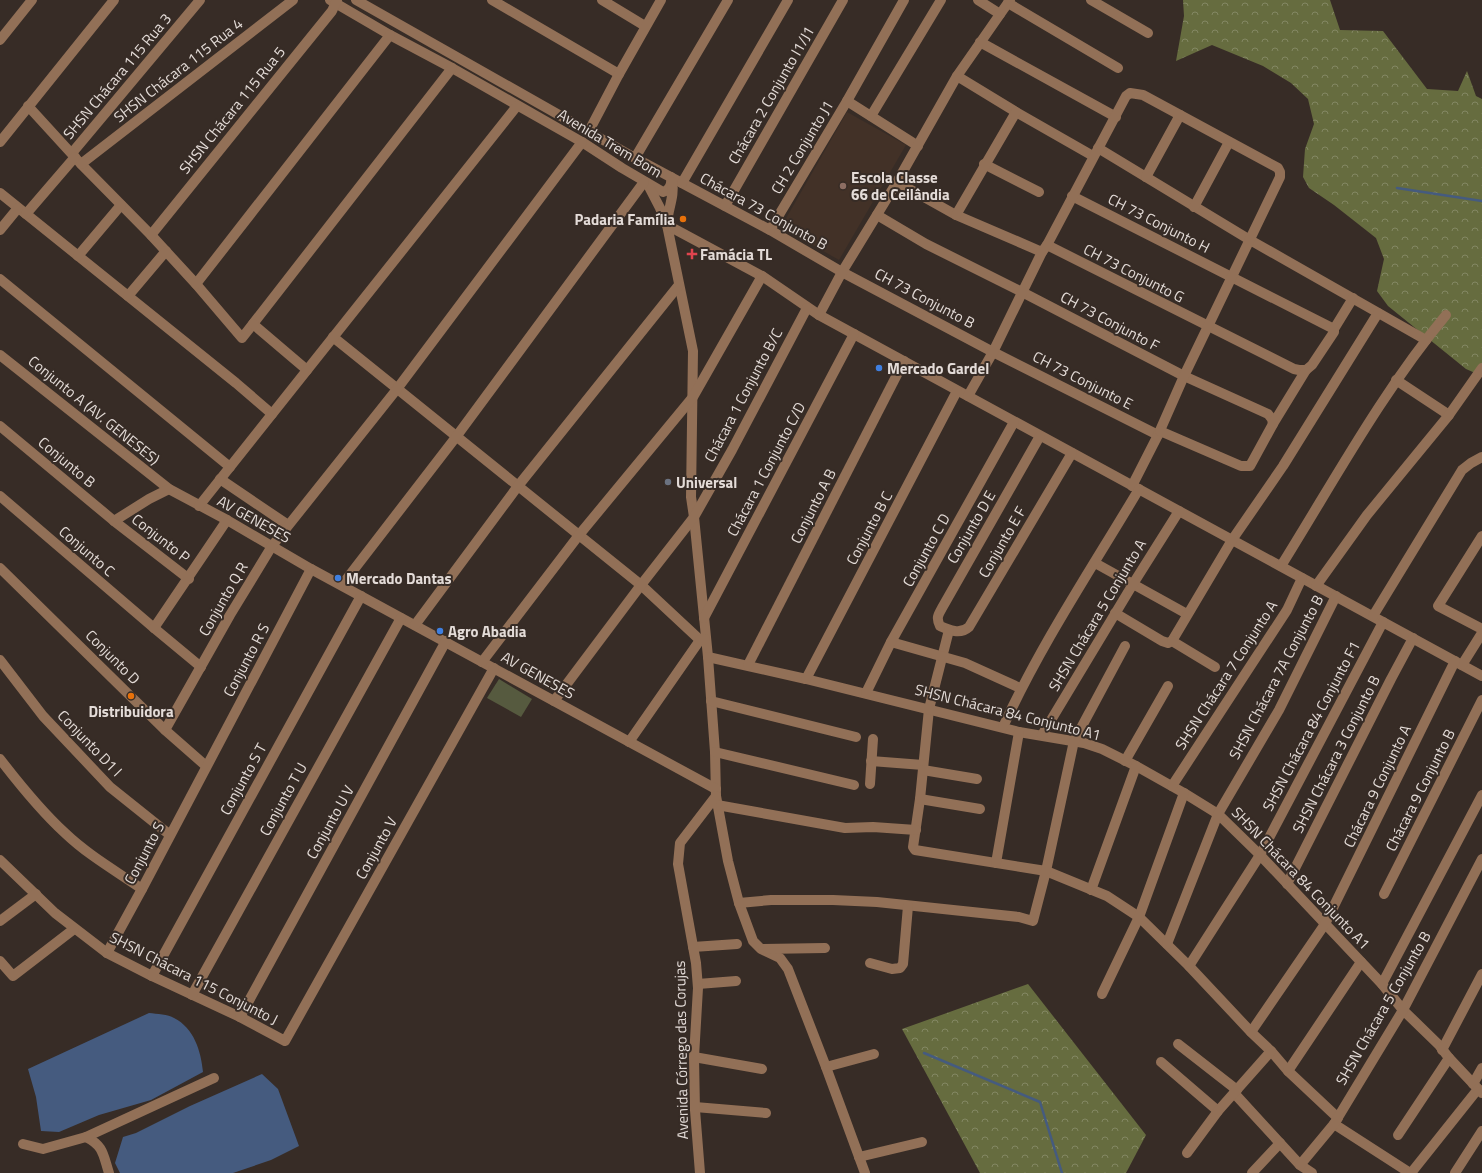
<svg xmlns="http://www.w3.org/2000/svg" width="1482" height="1173" viewBox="0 0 1482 1173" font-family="'Titillium Web',sans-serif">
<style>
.built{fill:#423127}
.forest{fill:url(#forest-crowns)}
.garden{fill:#565a3f}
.water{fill:#455b7f}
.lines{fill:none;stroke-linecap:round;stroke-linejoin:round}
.stream{stroke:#455b7f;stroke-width:2.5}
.minor{stroke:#927057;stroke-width:10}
.education-dot{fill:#8d6e63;stroke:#372c26;stroke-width:1.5}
.food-dot{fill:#e8710a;stroke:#372c26;stroke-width:1.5}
.health-dot{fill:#e0444e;stroke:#372c26;stroke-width:1.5}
.shop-dot{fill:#3f7fe0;stroke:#372c26;stroke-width:1.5}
.worship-dot{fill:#6b7280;stroke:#372c26;stroke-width:1.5}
.labels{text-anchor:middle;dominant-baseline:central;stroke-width:4;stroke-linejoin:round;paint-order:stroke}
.street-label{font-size:15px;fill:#e4dcd8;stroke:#372c26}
.poi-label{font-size:15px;font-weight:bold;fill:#e4dcd8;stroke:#372c26;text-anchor:start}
</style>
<defs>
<pattern id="forest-crowns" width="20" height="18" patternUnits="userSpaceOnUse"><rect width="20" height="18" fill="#666c3f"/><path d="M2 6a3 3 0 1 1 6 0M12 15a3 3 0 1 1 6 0" fill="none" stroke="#838763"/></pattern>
</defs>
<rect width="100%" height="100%" fill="#372c26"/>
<polygon class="built" points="847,112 906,145 839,260 781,227"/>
<g class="forest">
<polygon points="1183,0 1330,0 1340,30 1383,31 1427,89 1458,91 1467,71 1476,96 1482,99 1482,376 1466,369 1388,306 1377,291 1384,259 1376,238 1334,205 1309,188 1303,177 1305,149 1314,124 1308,99 1291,83 1263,66 1212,45 1176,61 1184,16"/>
<polygon points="1028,984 1146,1135 1126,1173 980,1173 902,1029"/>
</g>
<polygon class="garden" points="499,679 532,699 521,717 487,698"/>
<g class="water">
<path d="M149 1013C157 1014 168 1014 174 1018 194 1028 201 1051 203 1072L151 1100 99 1115 59 1132 41 1131 36 1097 28 1069Z"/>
<polygon points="262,1074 278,1089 299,1146 271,1160 233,1173 120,1173 115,1163 123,1137 136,1133 190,1106"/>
</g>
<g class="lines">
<g class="stream">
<polyline points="1397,188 1482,201"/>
<polyline points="924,1053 1040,1102 1062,1173"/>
</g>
<g class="minor">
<path d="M330 0 390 35 452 68 582 142 622 168 663 192C670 190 672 184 671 177"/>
<polyline points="356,0 635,158 770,230 842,272 993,352 1158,435"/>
<polyline points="492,0 619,74"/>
<polyline points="602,0 645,26"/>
<polyline points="978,0 1000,14"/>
<polyline points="1091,0 1148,33"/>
<polyline points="1008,3 1118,68"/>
<polyline points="0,40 32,0"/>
<polyline points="980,42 1116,117"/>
<polyline points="957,76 1016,112 1093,156"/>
<polyline points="847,101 918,146"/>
<polyline points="28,106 81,164 151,235 196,284 242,338 452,68"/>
<polyline points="871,116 941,0"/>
<polyline points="589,131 619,74 661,0"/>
<polyline points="0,142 114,0"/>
<polyline points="1098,148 1250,240 1426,340"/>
<polyline points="72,153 200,0"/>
<polyline points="635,158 728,0"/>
<polyline points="81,164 293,0"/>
<polyline points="984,164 1039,192"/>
<polyline points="1146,177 1180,115"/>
<polyline points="897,182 956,215 1042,252"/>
<polyline points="647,183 660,208 667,225 693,351 691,497 694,517 708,657 715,752 716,796 728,861 739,903 753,941 761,949 780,958 788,969 826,1067 865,1173"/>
<polyline points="682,183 788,0"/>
<polyline points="0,193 236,383 272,414"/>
<polyline points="1072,196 1334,329"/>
<polyline points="725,206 843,0"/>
<polyline points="1194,207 1229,142"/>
<polyline points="26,214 75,157"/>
<polyline points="877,215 926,244 1022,292 1184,376 1268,414 1272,419 1273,424"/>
<polyline points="956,215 1016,112"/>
<path d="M667 223C668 209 675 195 672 182"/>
<polyline points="667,225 762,276 819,315 1482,676"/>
<polyline points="0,230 18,208"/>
<polyline points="770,230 847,101 904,0"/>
<polyline points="151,235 332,11 337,0"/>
<polyline points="1047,245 1294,369 1299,370 1306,370"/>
<polyline points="78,256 121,205"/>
<polyline points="0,279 230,467"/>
<polyline points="196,284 390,35"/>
<polyline points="128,296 166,251"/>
<polyline points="819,315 842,272 897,182 957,76 1010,0"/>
<polyline points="253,324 307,370"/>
<polyline points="333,337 641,585 700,640"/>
<polyline points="0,355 169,489 227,520 311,569 716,789"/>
<polyline points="1396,380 1449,415"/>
<polyline points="968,396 993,352 1042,252 1047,245 1126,96 1130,93 1143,95 1278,168 1280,172 1280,177 1184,376 1158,435 1132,486"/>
<polyline points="0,426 114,521 189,579"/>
<polyline points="1160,431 1241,466 1250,466 1273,424 1306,370 1312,365 1334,332 1334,329 1353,298"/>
<path d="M1040 436 942 608C938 615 936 618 940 626 949 630 960 635 969 627L1072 453"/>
<polyline points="220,479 288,525"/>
<polyline points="0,496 154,628 201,667"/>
<polyline points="199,506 517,106"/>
<polyline points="114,521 149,499 169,489"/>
<polyline points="1482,536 1438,606 1482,629"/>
<polyline points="1095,563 1187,614"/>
<path d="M1281 566C1334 481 1382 392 1446 315"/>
<polyline points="0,568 165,730 206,766"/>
<polyline points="342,585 456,437 644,182"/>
<polyline points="1316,586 1367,515 1449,415 1482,368"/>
<polyline points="1115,613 1162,641 1168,643 1172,641 1232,540 1283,466 1378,313"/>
<polyline points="1373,616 1462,470 1471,463 1482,457"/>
<polyline points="704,618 854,334"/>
<polyline points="415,625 518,486 679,285"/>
<polyline points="154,628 227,520"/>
<polyline points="949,630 929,709 920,799 913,847 915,850 1046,871 1107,896 1139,917 1189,966 1251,1032 1271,1051 1288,1071 1338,1118"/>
<polyline points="1172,641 1215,667"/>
<polyline points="891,642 965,663 1020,688"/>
<polyline points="708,657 806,679 1019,732 1084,743 1102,749 1136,766 1184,793 1218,814 1260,855 1382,984 1403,1010 1439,1045 1449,1058 1482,1093"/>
<polyline points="0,660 43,716 110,787 170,835"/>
<polyline points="482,662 579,535 693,397 762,276"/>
<polyline points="748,665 904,361"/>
<polyline points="1462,665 1482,633"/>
<polyline points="806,679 957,391"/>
<polyline points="866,693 891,642 1014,422"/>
<polyline points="554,701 641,585 694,517 732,450 807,308"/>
<polyline points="711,701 856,737"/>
<path d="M1003 727C1041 644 1092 568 1139 489"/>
<polyline points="165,730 230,615 272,546 397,389 582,142"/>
<polyline points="1042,735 1133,584 1179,511"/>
<polyline points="629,742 700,640 705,639"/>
<polyline points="715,752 854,785"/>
<path d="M0 759C20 785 41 811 65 833 88 855 116 871 142 889"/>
<polyline points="871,761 923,765"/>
<polyline points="1125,761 1168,686"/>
<polyline points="923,770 977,779"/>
<polyline points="870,784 873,739"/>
<polyline points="1172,786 1287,610 1302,578"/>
<polyline points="920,799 980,809"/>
<polyline points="717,805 845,828 873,827 916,830"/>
<polyline points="0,860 55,913 107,953 152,976 240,1017 285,1041 494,668"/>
<polyline points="996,863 1019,732"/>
<polyline points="1287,884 1391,679 1413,638"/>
<polyline points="1091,890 1136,766"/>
<polyline points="1384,894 1482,700"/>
<polyline points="739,903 771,900 833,900 877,902 1019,917 1033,921 1046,871 1074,741 1125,646"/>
<polyline points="0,921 36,894"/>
<polyline points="1167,944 1218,814 1279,710 1336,596"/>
<polyline points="693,947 737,944"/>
<polyline points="763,949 825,948"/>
<polyline points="107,953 142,889 311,569"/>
<polyline points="0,961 13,976 74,929"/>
<polyline points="870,963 892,969 900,968 903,964 908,906"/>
<polyline points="1189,966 1260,855 1383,622"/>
<polyline points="152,976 361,596"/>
<polyline points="698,984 736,981"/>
<polyline points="1382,984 1482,795"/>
<polyline points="1102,994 1139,917 1184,793"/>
<polyline points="192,995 401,618"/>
<polyline points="240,1017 446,641"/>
<polyline points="1251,1032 1325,924 1455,661"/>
<polyline points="1178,1044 1237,1090"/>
<polyline points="1442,1050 1482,974"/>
<polyline points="694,1057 762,1069"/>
<polyline points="1161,1062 1218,1111"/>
<polyline points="826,1067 874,1054"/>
<polyline points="1288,1071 1361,962"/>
<polyline points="1473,1084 1482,1068"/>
<polyline points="1234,1093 1300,1165 1312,1173"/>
<polyline points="695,1107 766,1113"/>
<polyline points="1334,1124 1410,1173"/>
<polyline points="1398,1135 1449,1058"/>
<path d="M86 1137C104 1146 103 1155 109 1173"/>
<polyline points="23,1144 43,1149 86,1137 214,1078"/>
<polyline points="1187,1153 1218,1111 1271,1051"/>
<polyline points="859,1157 922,1142"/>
<polyline points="1300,1165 1334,1124 1403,1010 1482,859"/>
<polyline points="700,1173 695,1110 694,1057 698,988 696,963 678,864 680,843 716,796"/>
<polyline points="1252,1173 1280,1143"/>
<polyline points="1411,1173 1478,1089"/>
<polyline points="1455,1173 1482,1131"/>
</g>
</g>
<circle class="education-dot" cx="843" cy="186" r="4"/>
<g class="food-dot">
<circle cx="683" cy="219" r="4"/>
<circle cx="131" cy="696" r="4"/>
</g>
<path class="health-dot" d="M690 248h4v4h4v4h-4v4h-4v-4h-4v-4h4z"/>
<g class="shop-dot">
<circle cx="879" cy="368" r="4"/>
<circle cx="338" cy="578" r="4"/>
<circle cx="440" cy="631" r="4"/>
</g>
<circle class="worship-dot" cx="668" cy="482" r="4"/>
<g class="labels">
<g class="street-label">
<text transform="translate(178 70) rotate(-38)">SHSN Chácara 115 Rua 4</text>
<text transform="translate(117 76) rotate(-50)">SHSN Chácara 115 Rua 3</text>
<text transform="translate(771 95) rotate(-60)">Chácara 2 Conjunto I1/J1</text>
<text transform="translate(232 110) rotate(-51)">SHSN Chácara 115 Rua 5</text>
<text transform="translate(610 143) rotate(31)">Avenida Trem Bom</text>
<text transform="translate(802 147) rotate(-59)">CH 2 Conjunto J1</text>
<text transform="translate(764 211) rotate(29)">Chácara 73 Conjunto B</text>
<text transform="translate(1159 223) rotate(27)">CH 73 Conjunto H</text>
<text transform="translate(1134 273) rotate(27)">CH 73 Conjunto G</text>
<text transform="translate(925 298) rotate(28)">CH 73 Conjunto B</text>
<text transform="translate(1110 321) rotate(28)">CH 73 Conjunto F</text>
<text transform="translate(1083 380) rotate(27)">CH 73 Conjunto E</text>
<text transform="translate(743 395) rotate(-62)">Chácara 1 Conjunto B/C</text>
<text transform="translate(94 410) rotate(39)">Conjunto A (AV. GENESES)</text>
<text transform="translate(67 462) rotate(40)">Conjunto B</text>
<text transform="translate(766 469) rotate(-62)">Chácara 1 Conjunto C/D</text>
<text transform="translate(813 506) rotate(-63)">Conjunto A B</text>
<text transform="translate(254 519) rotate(29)">AV GENESES</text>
<text transform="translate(971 527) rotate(-60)">Conjunto D E</text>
<text transform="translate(869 528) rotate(-62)">Conjunto B C</text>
<text transform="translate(161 538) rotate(38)">Conjunto P</text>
<text transform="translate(1002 542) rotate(-60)">Conjunto E F</text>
<text transform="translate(926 550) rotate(-61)">Conjunto C D</text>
<text transform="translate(87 551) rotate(41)">Conjunto C</text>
<text transform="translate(223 599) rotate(-60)">Conjunto Q R</text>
<text transform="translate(1097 615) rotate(-59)">SHSN Chácara 5 Conjunto A</text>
<text transform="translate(113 657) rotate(45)">Conjunto D</text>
<text transform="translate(246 660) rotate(-62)">Conjunto R S</text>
<text transform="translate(538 675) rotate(29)">AV GENESES</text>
<text transform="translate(1226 675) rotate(-57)">SHSN Chácara 7 Conjunto A</text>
<text transform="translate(1276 677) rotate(-62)">SHSN Chácara 7A Conjunto B</text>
<text transform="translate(1008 712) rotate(14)">SHSN Chácara 84 Conjunto A1</text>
<text transform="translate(1311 726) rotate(-62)">SHSN Chácara 84 Conjunto F1</text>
<text transform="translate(90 743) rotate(46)">Conjunto D1 I</text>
<text transform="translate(1336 754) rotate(-63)">SHSN Chácara 3 Conjunto B</text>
<text transform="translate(243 779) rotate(-61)">Conjunto S T</text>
<text transform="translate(1377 786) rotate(-64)">Chácara 9 Conjunto A</text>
<text transform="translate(1420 790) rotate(-63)">Chácara 9 Conjunto B</text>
<text transform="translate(283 799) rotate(-61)">Conjunto T U</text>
<text transform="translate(330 822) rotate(-61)">Conjunto U V</text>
<text transform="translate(376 848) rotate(-61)">Conjunto V</text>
<text transform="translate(144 853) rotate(-62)">Conjunto S</text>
<text transform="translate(1301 878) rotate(46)">SHSN Chácara 84 Conjunto A1</text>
<text transform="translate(194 978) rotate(27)">SHSN Chácara 115 Conjunto J</text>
<text transform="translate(1383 1008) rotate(-60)">SHSN Chácara 5 Conjunto B</text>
<text transform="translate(681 1050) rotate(-91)">Avenida Córrego das Corujas</text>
</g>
<g class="poi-label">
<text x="851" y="177">Escola Classe<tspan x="851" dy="17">66 de Ceilândia</tspan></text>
<text x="675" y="219" text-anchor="end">Padaria Família</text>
<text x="700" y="254">Famácia TL</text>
<text x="887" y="368">Mercado Gardel</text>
<text x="676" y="482">Universal</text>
<text x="346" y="578">Mercado Dantas</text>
<text x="448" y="631">Agro Abadia</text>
<text x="131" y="711" text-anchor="middle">Distribuidora</text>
</g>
</g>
</svg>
